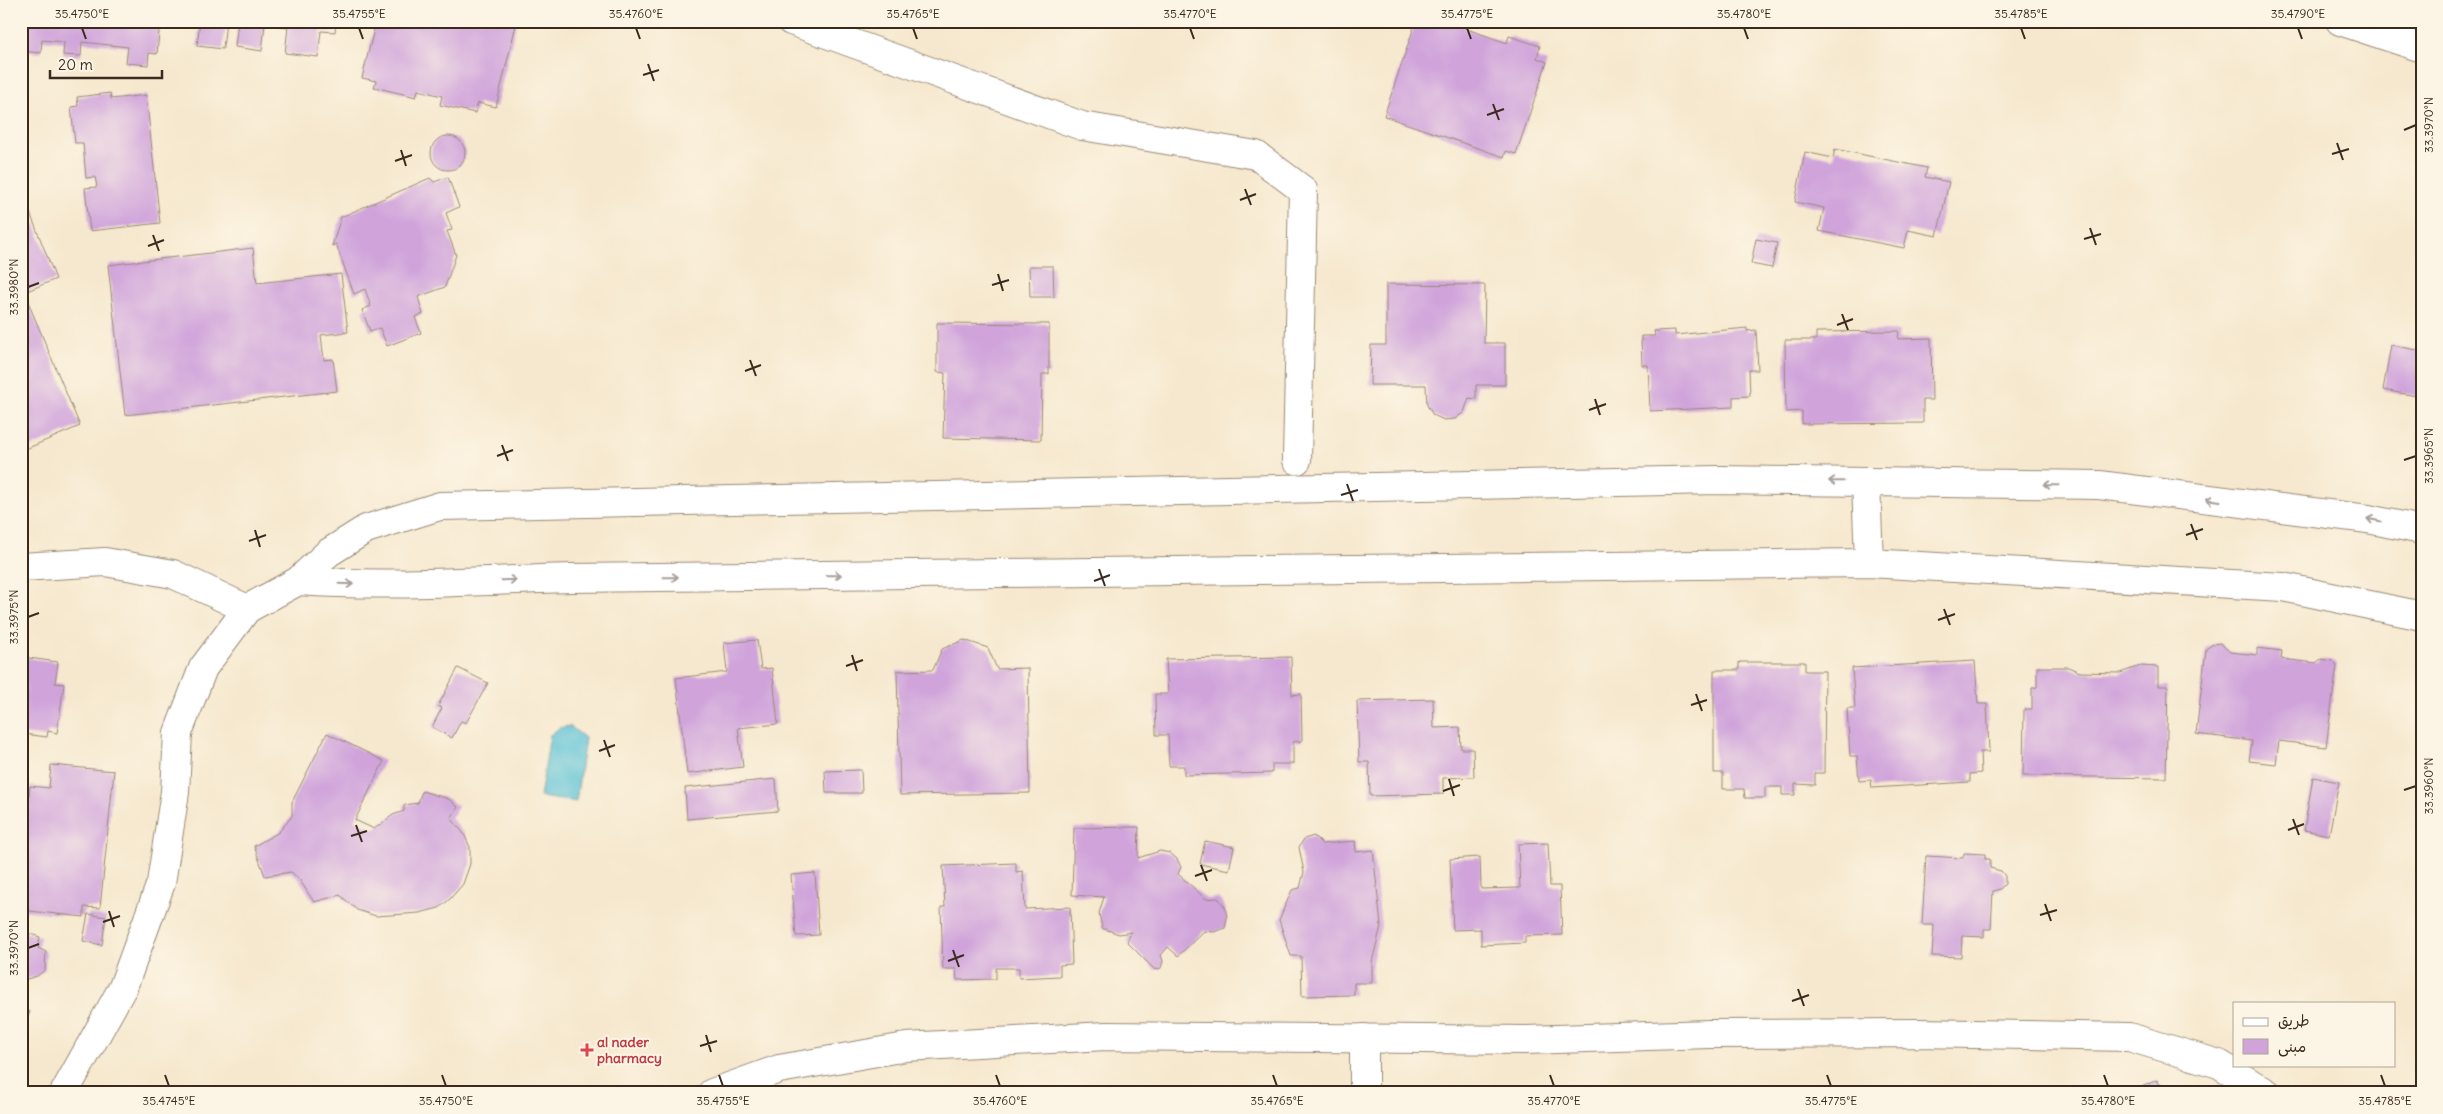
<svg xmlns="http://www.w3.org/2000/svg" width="2443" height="1114" viewBox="0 0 2443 1114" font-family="Delius,'Playpen Sans Arabic',sans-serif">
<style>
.water{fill:#58c1d5;stroke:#4a767a}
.building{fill:#d0a4db}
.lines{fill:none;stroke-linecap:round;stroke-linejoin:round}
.minor-casing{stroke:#988976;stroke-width:30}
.minor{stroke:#fff;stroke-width:28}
.oneway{stroke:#a79f9a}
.ticks{fill:none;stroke:#3b2a1e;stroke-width:2}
.health-dot{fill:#e0444e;stroke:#fcf5e5;stroke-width:2}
.labels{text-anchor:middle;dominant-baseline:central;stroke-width:4;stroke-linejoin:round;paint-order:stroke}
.health-label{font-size:14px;font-weight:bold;fill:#be3a42;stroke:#fcf5e5;text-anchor:start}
.neatline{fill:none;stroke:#3b2a1e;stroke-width:2}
.ticks-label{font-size:12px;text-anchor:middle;fill:#3b2a1e}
</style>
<rect width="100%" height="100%" fill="#fcf5e5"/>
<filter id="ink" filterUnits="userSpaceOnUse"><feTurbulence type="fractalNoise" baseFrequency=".02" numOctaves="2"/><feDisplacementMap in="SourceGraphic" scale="10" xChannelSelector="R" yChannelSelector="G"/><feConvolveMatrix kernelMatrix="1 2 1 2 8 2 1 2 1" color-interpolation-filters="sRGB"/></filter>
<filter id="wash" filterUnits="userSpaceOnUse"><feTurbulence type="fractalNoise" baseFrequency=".0096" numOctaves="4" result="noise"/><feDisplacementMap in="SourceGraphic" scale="20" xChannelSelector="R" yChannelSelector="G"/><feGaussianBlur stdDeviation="1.12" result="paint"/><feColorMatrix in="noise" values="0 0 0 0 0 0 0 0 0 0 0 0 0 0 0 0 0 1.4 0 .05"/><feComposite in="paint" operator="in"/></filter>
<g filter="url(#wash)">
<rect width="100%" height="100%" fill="#f6e8ce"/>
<polygon class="water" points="570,726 585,738 576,802 540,797 550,735 559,728"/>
<g id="blocks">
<g class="building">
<polygon points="21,21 160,21 157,54 149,53 148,65 126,63 128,47 82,42 81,56 63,55 64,42 42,40 41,53 21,51"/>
<polygon points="200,21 226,21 223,49 197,46"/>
<polygon points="238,21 336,21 335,32 321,31 318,57 285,53 288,27 265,24 262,51 235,47"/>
<polygon points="376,21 517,21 496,107 478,103 475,113 440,105 442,96 418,90 416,97 374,87 376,81 362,78"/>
<polygon points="1416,21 1465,21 1464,28 1507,43 1509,36 1540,46 1537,58 1547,62 1516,154 1506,151 1504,157 1384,116"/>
<polygon points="110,93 111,99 146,95 160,223 90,231 85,188 97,187 95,177 86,178 83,143 75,143 71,107 78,106 77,97"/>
<circle cx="448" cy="153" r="17"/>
<polygon points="1835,149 1927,168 1925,177 1949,182 1937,236 1908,230 1904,248 1819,231 1824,208 1795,202 1805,152 1833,158"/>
<polygon points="448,177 459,207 446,213 452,230 447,231 456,255 445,287 418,297 423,314 415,317 421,333 387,346 380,328 370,331 362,310 371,306 365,289 354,294 336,244 332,246 341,217 430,178 434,182"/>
<polygon points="21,190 56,279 27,291 21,277"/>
<polygon points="1756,239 1777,243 1772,268 1751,264"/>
<polygon points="253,248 257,283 341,274 348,332 321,335 324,360 333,359 337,391 125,415 108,265"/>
<polygon points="1029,266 1053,266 1054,297 1030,297"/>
<polygon points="1386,284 1485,285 1484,343 1505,343 1505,385 1476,385 1476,399 1469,398 1464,412 1455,419 1444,420 1433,415 1427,405 1426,385 1370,385 1371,345 1386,345"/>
<polygon points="25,295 80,426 21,451 21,296"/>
<polygon points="937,323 1049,324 1049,374 1042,374 1041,440 943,438 945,373 937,372"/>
<polygon points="1747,328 1747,331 1756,330 1758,370 1749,370 1750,396 1733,397 1733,407 1650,411 1648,365 1642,365 1641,336 1655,336 1654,331 1675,330 1675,335"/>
<polygon points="1899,331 1898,339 1931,338 1932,400 1923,400 1923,423 1802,424 1802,411 1786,412 1785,340 1816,340 1816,332"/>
<polygon points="2391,345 2422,351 2422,397 2383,390"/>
<polygon points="757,640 761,669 772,668 778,724 738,728 743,767 687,774 676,678 727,672 724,643"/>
<polygon points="964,640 988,648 997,669 1028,668 1030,793 900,795 897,671 933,670 942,649"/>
<polygon points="2220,643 2230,652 2257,655 2257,648 2282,651 2281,659 2316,663 2321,659 2333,661 2337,665 2326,747 2279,741 2276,764 2249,761 2252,741 2196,734 2206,649 2213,644"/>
<polygon points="21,657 58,662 55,683 64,684 57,733 48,731 47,737 24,734 22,742"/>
<polygon points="1291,657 1292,695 1301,694 1302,741 1293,742 1293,764 1272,764 1272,773 1184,775 1184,766 1169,766 1168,735 1156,735 1155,694 1168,694 1166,659"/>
<polygon points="1975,661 1978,704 1987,704 1989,752 1980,752 1981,773 1970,774 1970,782 1872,788 1871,780 1859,781 1857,756 1850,756 1847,708 1855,708 1852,668"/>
<polygon points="1739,662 1805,662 1805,671 1825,671 1824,773 1815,773 1815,785 1795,784 1795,795 1782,795 1782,787 1765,787 1765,798 1745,798 1744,789 1723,789 1723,773 1714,773 1714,670 1739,670"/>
<polygon points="2140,666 2158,667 2158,686 2168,686 2166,778 2023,776 2024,709 2032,709 2032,688 2037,687 2037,667 2068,667 2080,672 2120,673"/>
<polygon points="458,668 488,683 466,723 461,721 452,738 432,727 442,708 438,706"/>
<polygon points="1433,699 1434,728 1460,727 1461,749 1473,749 1474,777 1443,778 1443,794 1370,796 1369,762 1359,762 1357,701"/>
<polygon points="327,733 384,761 355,820 374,829 393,815 404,811 404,805 418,803 422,791 449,799 458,807 451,818 464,834 470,847 470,864 463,884 450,899 439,908 419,913 376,916 357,910 340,895 314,902 299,879 291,872 265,876 254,846 279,832 292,816 292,802"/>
<polygon points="51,765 114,771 100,908 84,907 84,917 21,910 21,795 29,795 30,786 49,788"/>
<polygon points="861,770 862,793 826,793 825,771"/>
<polygon points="2313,777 2339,782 2329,835 2304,830"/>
<polygon points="776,779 778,811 687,819 685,788"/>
<polygon points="1139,827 1138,858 1160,851 1170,853 1177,859 1181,867 1178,874 1206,899 1218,898 1225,907 1227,918 1225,928 1214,932 1204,931 1178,956 1168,947 1161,955 1163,961 1161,968 1155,970 1127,942 1131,932 1119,934 1102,928 1099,913 1104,897 1072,895 1074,828"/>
<polygon points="1314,836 1322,844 1355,841 1356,852 1373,850 1381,926 1372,962 1372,983 1354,983 1354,995 1302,996 1301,956 1291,956 1279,920 1292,890 1300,888 1304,872 1299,847 1304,839"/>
<polygon points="1205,841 1234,847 1229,870 1200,864"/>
<polygon points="1548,843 1550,886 1560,886 1562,935 1525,936 1525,943 1481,945 1481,929 1453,930 1450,859 1480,857 1481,889 1520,888 1518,844"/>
<polygon points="1964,853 1985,854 1985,859 1990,859 1990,868 2001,871 2005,876 2005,884 2000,889 1993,891 1991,929 1984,929 1984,937 1962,936 1961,957 1932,956 1934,925 1922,925 1926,856 1963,858"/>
<polygon points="1016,863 1016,872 1023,871 1025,909 1070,907 1072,964 1060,965 1060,976 1019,978 1019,968 996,968 996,979 957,980 956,969 943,969 941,907 945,907 943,866"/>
<polygon points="815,873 819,935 796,936 791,875"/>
<polygon points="88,914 106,917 102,945 83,941"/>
<polygon points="21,931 40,937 38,948 46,952 45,970 37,976 27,979 21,985"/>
<polygon points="21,1008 30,1012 21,1030"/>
<polygon points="2157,1080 2162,1089 2183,1090 2189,1093 2134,1093 2133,1091"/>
</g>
</g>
</g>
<g filter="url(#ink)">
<use href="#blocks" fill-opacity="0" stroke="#988976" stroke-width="1"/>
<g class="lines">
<g class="minor-casing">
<g id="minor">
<polyline points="791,21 1082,126 1256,155 1303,190 1297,460"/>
<polyline points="2340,21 2422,48"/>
<polyline points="1866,482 1869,563"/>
<polyline points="21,567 105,562 173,574 247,609"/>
<path d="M298 581C388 587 479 581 570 578L1869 563 2283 587 2422 616"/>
<polyline points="1364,1038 1364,1093"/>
<polyline points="64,1093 123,987 161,883 175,792 178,733 203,668 247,609 298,581 328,553 366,529 440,506 1719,480 2099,485 2368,519 2422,530"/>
<polyline points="712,1093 779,1069 906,1047 1106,1036 1526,1040 1709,1034 1919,1033 2129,1037 2219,1064 2267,1093"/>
</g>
</g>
<use href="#minor" class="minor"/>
</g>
<defs><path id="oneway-shaft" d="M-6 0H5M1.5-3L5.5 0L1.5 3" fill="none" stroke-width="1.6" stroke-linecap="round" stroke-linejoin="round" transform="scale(1.25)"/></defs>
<g class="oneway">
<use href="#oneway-shaft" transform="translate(1836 481) rotate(-179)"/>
<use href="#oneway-shaft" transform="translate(2051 485) rotate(-179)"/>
<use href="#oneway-shaft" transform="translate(2213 500) rotate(-173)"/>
<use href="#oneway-shaft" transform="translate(2374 520) rotate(-169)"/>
<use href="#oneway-shaft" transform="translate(834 575) rotate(-1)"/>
<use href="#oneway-shaft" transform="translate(671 577) rotate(-1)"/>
<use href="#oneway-shaft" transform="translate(509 580) rotate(-2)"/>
<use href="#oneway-shaft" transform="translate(346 584) rotate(2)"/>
</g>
</g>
<path class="ticks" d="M82 28 86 39M359 28 363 39M636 28 640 39M913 28 917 39M1190 28 1194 39M1467 28 1471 39M1744 28 1748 39M2021 28 2025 39M2298 28 2302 39M648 64 654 81M643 75 659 70M1493 104 1499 120M1487 115 1504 109M2404 130 2416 125M2337 143 2343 160M401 150 406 166M2332 154 2349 149M395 161 412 155M1245 189 1251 205M1240 200 1256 194M2090 228 2096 245M153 235 159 251M2084 239 2101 234M148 246 164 240M998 274 1003 291M992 285 1009 280M28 287 39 283M1842 314 1848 330M1837 325 1853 319M750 360 756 376M745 371 761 365M1595 399 1600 415M1589 410 1606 404M502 445 508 461M497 456 513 450M2404 460 2416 456M1347 484 1353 501M1341 495 1358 490M2191 524 2197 540M255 530 260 547M2186 535 2203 529M249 541 266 535M1099 569 1105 586M1094 581 1110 575M1944 609 1950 625M28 617 39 613M1938 620 1955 614M852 655 857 671M846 666 863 660M1696 694 1702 711M1691 705 1707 700M604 740 610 757M599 751 615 745M1449 779 1454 796M2404 790 2416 786M1443 791 1460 785M2293 819 2299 835M356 825 362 842M2288 830 2304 824M351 836 367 831M1201 865 1207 881M1195 876 1212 870M2045 904 2051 921M109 911 114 927M2040 915 2057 910M103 922 120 916M28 948 39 944M953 950 959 967M948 961 964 955M1798 989 1804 1006M1792 1001 1809 995M706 1035 711 1052M700 1046 717 1041M165 1075 169 1086M442 1075 446 1086M719 1075 723 1086M996 1075 1000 1086M1273 1075 1277 1086M1550 1075 1554 1086M1827 1075 1831 1086M2104 1075 2108 1086M2381 1075 2385 1086"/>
<path class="health-dot" d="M584.5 1042.5h5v5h5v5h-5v5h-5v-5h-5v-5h5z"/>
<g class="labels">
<g class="health-label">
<text x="597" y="1042">al nader<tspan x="597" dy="16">pharmacy</tspan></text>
</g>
</g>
<rect width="2443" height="1114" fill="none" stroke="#fcf5e5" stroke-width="55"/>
<rect x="2233" y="1002" width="162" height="65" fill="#fcf5e5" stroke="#afa495"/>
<rect x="2243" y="1018" width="25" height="8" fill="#ffffff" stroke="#afa495"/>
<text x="2278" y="1026" font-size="15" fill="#3b2a1e">طريق</text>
<rect x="2243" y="1039" width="25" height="15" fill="#d0a4db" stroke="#afa495"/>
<text x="2278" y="1052" font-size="15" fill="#3b2a1e">مبنى</text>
<path d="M50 70v8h112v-8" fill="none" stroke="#3b2a1e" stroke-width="2.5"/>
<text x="58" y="70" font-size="15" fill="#3b2a1e" stroke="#fcf5e5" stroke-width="4" paint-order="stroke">20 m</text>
<rect x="28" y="28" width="2388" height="1058" class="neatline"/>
<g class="ticks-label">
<text x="82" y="18">35.4750°E</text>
<text x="359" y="18">35.4755°E</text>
<text x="636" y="18">35.4760°E</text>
<text x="913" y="18">35.4765°E</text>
<text x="1190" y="18">35.4770°E</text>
<text x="1467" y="18">35.4775°E</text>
<text x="1744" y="18">35.4780°E</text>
<text x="2021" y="18">35.4785°E</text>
<text x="2298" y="18">35.4790°E</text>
<text transform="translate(2429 125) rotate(-90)" y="4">33.3970°N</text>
<text transform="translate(14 287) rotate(-90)" y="4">33.3980°N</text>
<text transform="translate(2429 456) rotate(-90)" y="4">33.3965°N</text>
<text transform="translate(14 617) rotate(-90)" y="4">33.3975°N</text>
<text transform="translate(2429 786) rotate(-90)" y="4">33.3960°N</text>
<text transform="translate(14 948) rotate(-90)" y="4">33.3970°N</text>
<text x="169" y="1105">35.4745°E</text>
<text x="446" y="1105">35.4750°E</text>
<text x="723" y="1105">35.4755°E</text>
<text x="1000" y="1105">35.4760°E</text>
<text x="1277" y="1105">35.4765°E</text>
<text x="1554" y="1105">35.4770°E</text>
<text x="1831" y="1105">35.4775°E</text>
<text x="2108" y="1105">35.4780°E</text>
<text x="2385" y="1105">35.4785°E</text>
</g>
</svg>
